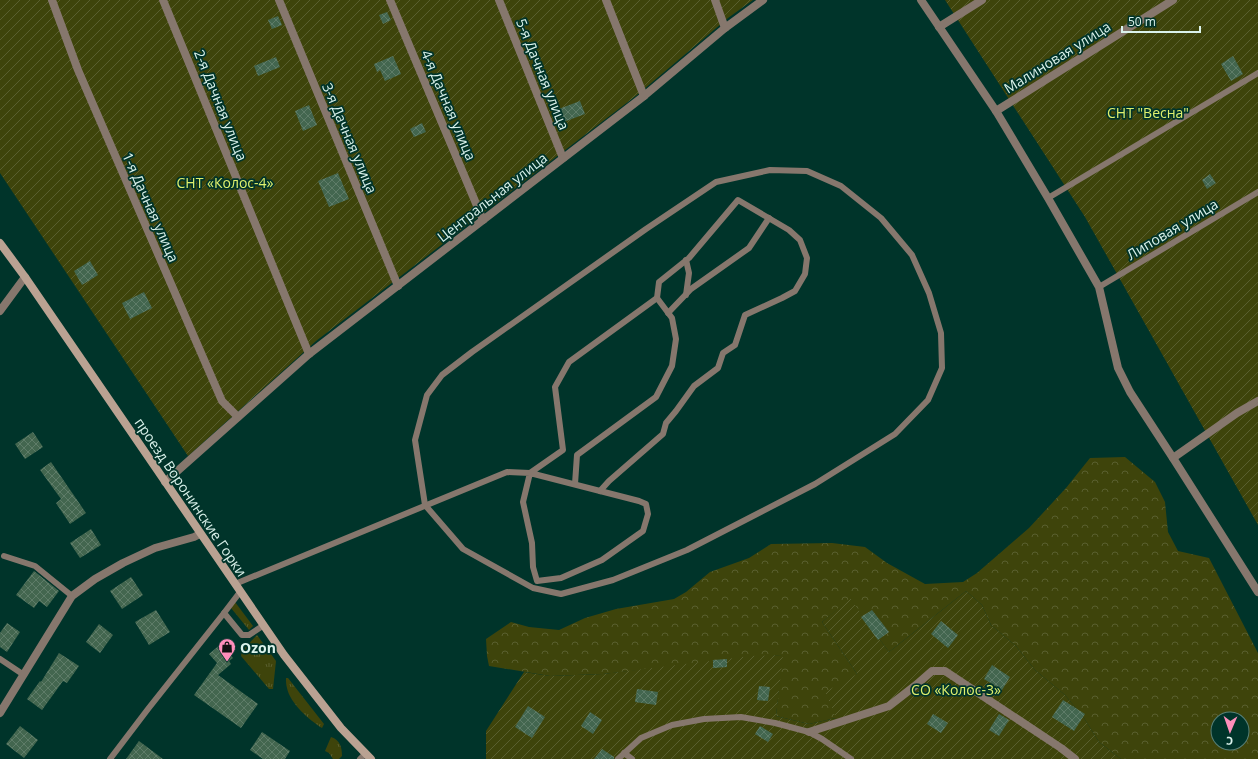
<svg xmlns="http://www.w3.org/2000/svg" width="1258" height="759" viewBox="0 0 1258 759" font-family="'Open Sans',sans-serif">
<style>
.grass{fill:url(#grass-tufts)}
.forest{fill:url(#forest-crowns);fill-rule:evenodd}
.garden{fill:url(#garden-furrows)}
.building{fill:url(#building-cross-hatch)}
.lines{fill:none;stroke-linecap:round;stroke-linejoin:round}
.lane{stroke:#86776d;stroke-width:6}
.street{stroke:#86776d;stroke-width:8}
.secondary{stroke:#baa292;stroke-width:8}
.labels{text-anchor:middle;dominant-baseline:central;stroke-width:3.5;stroke-linejoin:round;paint-order:stroke}
.street-label{font-size:14px;fill:#dbf3ec;stroke:#00342a}
.park-label{font-size:14px;fill:#dff06d;stroke:#00342a}
.poi-label{font-size:14px;font-weight:bold;fill:#dbf3ec;stroke:#00342a;text-anchor:start}
</style>
<defs>
<pattern id="grass-tufts" width="24" height="20" patternUnits="userSpaceOnUse"><rect width="24" height="20" fill="#3e440b"/><path d="M3 7l-1-3M5 7V3M7 7l1-3M15 17l-1-3M17 17v-4M19 17l1-3" fill="none" stroke="#595f2f"/></pattern>
<pattern id="forest-crowns" width="20" height="18" patternUnits="userSpaceOnUse"><rect width="20" height="18" fill="#3e440b"/><path d="M2 6a3 3 0 1 1 6 0M12 15a3 3 0 1 1 6 0" fill="none" stroke="#595f2f"/></pattern>
<pattern id="garden-furrows" width="10" height="10" patternUnits="userSpaceOnUse"><rect width="10" height="10" fill="#3e440b"/><path d="M-1 1l2-2M0 10L10 0M9 11l2-2" fill="none" stroke="#595f2f"/></pattern>
<pattern id="building-cross-hatch" width="8" height="8" patternUnits="userSpaceOnUse"><rect width="8" height="8" fill="#43664f"/><path d="M0 0l8 8M0 8l8-8" fill="none" stroke="#5e7c68"/></pattern>
</defs>
<rect width="100%" height="100%" fill="#00342a"/>
<g class="grass">
<polygon points="235,602 253,626 249,630 231,608"/>
<polygon points="257,635 276,661 273,689 269,689 241,656 242,651"/>
<path d="M286 678H288L324 724 322 728C309 720 290 703 287 688 286 685 286 681 286 678Z"/>
<path d="M331 737C340 740 342 747 342 756L339 759H333L329 753 325 751Z"/>
</g>
<path class="forest" d="M1125 457 1155 482 1165 502 1168 532 1178 551 1209 558 1258 653V759H1121L1099 742 1084 718 1065 695 1035 670 1016 646 991 625 982 605 966 591 889 652 850 599 822 622 857 674 836 718 809 724 776 716 782 655 603 674 550 676 489 666 487 656 486 639 511 622 529 627 559 630 585 618 616 609 674 599 686 592 710 572 749 558 771 544 832 543 865 547 887 563 925 584 963 582 977 573 1029 528 1066 488 1090 458ZM1218 719H1242V743H1218Z"/>
<g class="garden">
<polygon points="0,0 753,0 728,18 637,95 316,341 188,456 0,173"/>
<polygon points="945,0 1258,0 1258,525 1085,217"/>
<polygon points="966,591 982,605 991,625 1016,646 1035,670 1065,695 1084,718 1099,742 1121,759 486,759 486,731 524,672 550,676 603,674 751,656 783,655 776,716 809,724 836,718 825,692 857,674 822,622 850,598 889,652"/>
</g>
<g class="building">
<polygon points="387,12 391,20 383,24 379,15"/>
<polygon points="278,16 282,25 272,29 268,20"/>
<polygon points="393,56 401,74 385,81 380,70 377,72 374,64"/>
<polygon points="1233,56 1243,74 1231,81 1221,64"/>
<polygon points="276,57 280,67 258,76 254,66"/>
<polygon points="580,101 585,114 561,123 556,110"/>
<polygon points="309,105 317,125 303,131 295,111"/>
<polygon points="422,123 426,132 414,137 410,129"/>
<polygon points="338,173 349,199 329,207 318,181"/>
<polygon points="1210,174 1216,183 1207,189 1202,180"/>
<polygon points="90,261 98,275 82,285 74,271"/>
<polygon points="144,292 152,308 130,319 122,303"/>
<polygon points="33,432 43,447 25,459 15,444"/>
<polygon points="51,462 86,513 70,524 56,503 61,499 40,470"/>
<polygon points="91,529 101,545 80,558 70,543"/>
<polygon points="34,571 59,591 47,607 39,601 34,608 16,595"/>
<polygon points="131,577 143,595 122,609 110,591"/>
<polygon points="156,610 170,632 149,645 135,622"/>
<polygon points="872,610 889,632 878,640 861,617"/>
<polygon points="941,621 958,635 948,648 931,634"/>
<polygon points="7,623 20,632 7,652 0,647 0,633"/>
<polygon points="99,624 113,635 100,653 86,642"/>
<polygon points="221,644 233,658 229,661 231,664 218,675 258,704 241,728 194,695 217,663 209,654"/>
<polygon points="59,653 79,666 67,683 63,681 42,710 27,699 40,681 41,682"/>
<polygon points="727,659 727,667 713,668 713,660"/>
<polygon points="992,665 1010,677 1002,690 984,679"/>
<polygon points="759,686 770,687 768,701 757,700"/>
<polygon points="637,689 658,692 656,705 635,702"/>
<polygon points="1063,700 1085,714 1074,731 1052,717"/>
<polygon points="528,706 545,717 532,738 515,727"/>
<polygon points="590,712 602,720 593,734 581,726"/>
<polygon points="933,714 948,723 941,733 927,724"/>
<polygon points="999,714 1009,720 999,736 989,730"/>
<polygon points="20,726 38,740 24,758 6,744"/>
<polygon points="760,726 773,734 768,742 755,734"/>
<polygon points="262,732 290,751 285,759 263,759 250,750"/>
<polygon points="139,741 163,759 126,759"/>
<polygon points="602,749 614,757 614,759 594,759"/>
</g>
<g class="lines">
<g class="lane">
<polygon points="770,170 807,171 841,186 881,218 912,255 929,293 941,333 942,368 928,400 895,434 815,484 687,550 613,580 561,594 533,588 463,549 425,505 415,440 427,395 442,375 472,352 646,229 716,182"/>
<polyline points="1048,198 1258,73"/>
<polyline points="1099,287 1258,192"/>
<polyline points="686,295 689,273 686,260"/>
<polyline points="668,313 691,289 749,248 769,218"/>
<polyline points="575,484 577,455 656,397 672,366 676,339 672,318 657,298 659,282 689,258 738,200 789,230 800,240 807,258 805,274 795,291 782,298 745,315 735,345 723,353 718,368 694,386 676,411 666,423 663,434 609,481 600,491"/>
<polyline points="4,556 35,566 72,596"/>
<polyline points="235,584 507,472 530,473 639,501 646,504 648,514 643,531 602,560 561,578 537,581 533,567 532,543 523,502 530,473 563,450 555,387 569,362 657,298"/>
<polyline points="240,592 224,613 242,635 249,635 264,625"/>
<polyline points="0,659 24,675"/>
<polyline points="624,753 632,759"/>
<polyline points="110,759 148,709 224,613"/>
<polyline points="360,759 365,754"/>
<polyline points="618,759 641,738 672,725 704,719 741,717 775,723 809,732 822,739 851,759"/>
</g>
<g class="street">
<polyline points="52,0 78,70 222,401 238,417"/>
<polyline points="163,0 309,354"/>
<polyline points="279,0 398,286"/>
<polyline points="390,0 483,220"/>
<polyline points="499,0 563,158"/>
<polyline points="606,0 644,96"/>
<polyline points="715,0 725,28"/>
<polyline points="921,0 996,111 1048,198 1099,287 1118,368 1130,392 1173,458 1258,592"/>
<polyline points="939,27 982,0"/>
<polyline points="996,111 1173,0"/>
<polyline points="0,311 25,277"/>
<polyline points="1173,458 1237,413 1258,401"/>
<polyline points="165,482 309,354 644,96 725,28 763,0"/>
<polyline points="0,713 72,596 95,579 123,563 155,548 194,537 200,534"/>
<polyline points="809,732 889,706 916,685 932,671 945,671 1061,748 1075,759"/>
</g>
<polyline class="secondary" points="0,243 25,277 284,655 341,728 371,759"/>
</g>
<defs>
<g id="shop-pin" transform="scale(0.9)"><path d="M0 17L-7.5 6A9.5 9.5 0 1 1 7.5 6Z" fill="#ff8ebb" stroke="#00342a"/><path d="M-5-2.5h2.3a2.7 3.5 0 0 1 5.4 0H5L5.5 6h-11ZM-1.5-2.5h3a1.5 2.3 0 0 0-3 0Z" fill="#111"/></g>
</defs>
<g fill-rule="evenodd">
<use href="#shop-pin" x="227" y="647"/>
</g>
<g class="labels">
<g class="street-label">
<text transform="translate(1057 57) rotate(-32)">Малиновая улица</text>
<text transform="translate(543 74) rotate(68)">5-я Дачная улица</text>
<text transform="translate(221 105) rotate(68)">2-я Дачная улица</text>
<text transform="translate(449 105) rotate(67)">4-я Дачная улица</text>
<text transform="translate(350 138) rotate(67)">3-я Дачная улица</text>
<text transform="translate(492 197) rotate(-38)">Центральная улица</text>
<text transform="translate(151 207) rotate(66)">1-я Дачная улица</text>
<text transform="translate(1172 229) rotate(-31)">Липовая улица</text>
<text transform="translate(191 497) rotate(56)">проезд Воронинские Горки</text>
</g>
<g class="park-label">
<text x="1148" y="112">СНТ "Весна"</text>
<text x="225" y="182">СНТ «Колос-4»</text>
<text x="956" y="689">СО «Колос-3»</text>
</g>
<g class="poi-label">
<text x="240" y="647">Ozon</text>
</g>
</g>
<g transform="translate(1230 731) rotate(182)"><circle r="19" fill="#00342a" stroke="#588078"/>
<path d="M0-3L7 15L0 10L-7 15Z" fill="#ff8ebb"/>
<text y="-6" font-size="11" font-weight="bold" text-anchor="middle" fill="#dbf3ec">С</text>
</g>
<path d="M1122 26v6h78v-6" fill="none" stroke="#dbf3ec" stroke-width="2"/>
<text x="1128" y="26" font-size="12" fill="#dbf3ec" stroke="#00342a" stroke-width="3" paint-order="stroke">50 m</text>
</svg>
